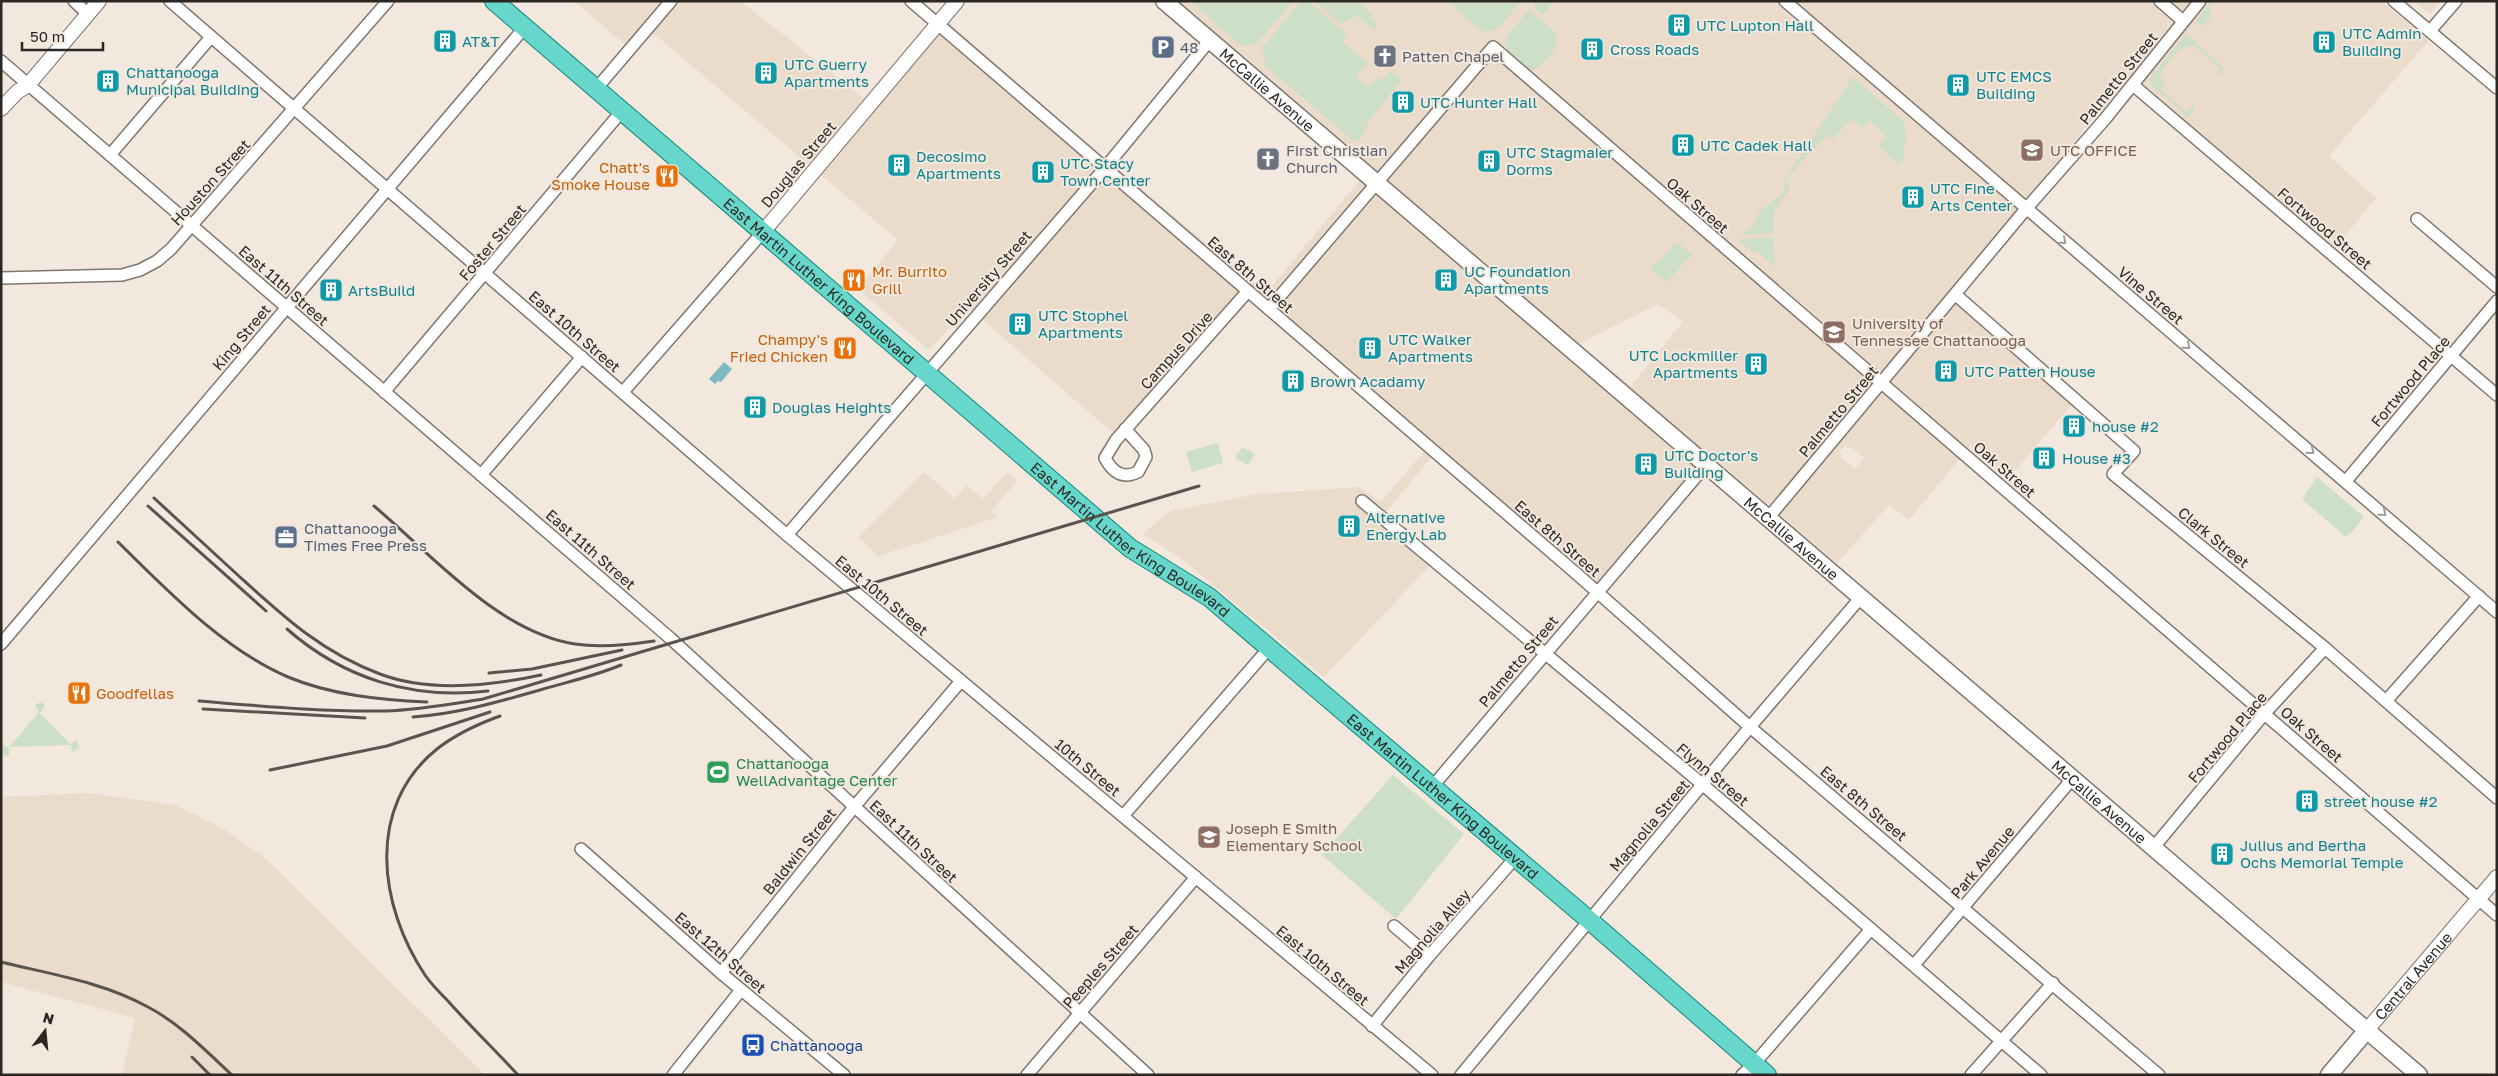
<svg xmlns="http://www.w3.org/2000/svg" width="2498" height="1076" viewBox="0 0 2498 1076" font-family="'Golos Text',sans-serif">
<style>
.built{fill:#eadbcb;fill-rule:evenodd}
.green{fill:#cddfc6}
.water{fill:#7eb9c2}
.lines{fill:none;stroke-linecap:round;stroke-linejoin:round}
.minor-casing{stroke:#7f766d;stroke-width:14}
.tertiary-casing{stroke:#7f766d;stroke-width:16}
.secondary-casing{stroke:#7f766d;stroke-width:19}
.primary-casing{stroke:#10877a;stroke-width:20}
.minor{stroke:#fff;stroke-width:11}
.tertiary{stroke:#fff;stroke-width:14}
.secondary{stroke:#fff;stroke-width:16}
.primary{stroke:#67d6cb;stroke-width:18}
.rail{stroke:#58544e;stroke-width:3}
.oneway{stroke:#a09e9c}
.labels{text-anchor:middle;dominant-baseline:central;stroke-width:4;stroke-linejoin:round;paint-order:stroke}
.culture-label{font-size:15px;fill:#0d838f;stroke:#f2e8de;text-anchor:start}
.service-label{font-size:15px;fill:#4e5e75;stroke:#f2e8de;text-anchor:start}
.worship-label{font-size:15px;fill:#5b616d;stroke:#f2e8de;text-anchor:start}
.street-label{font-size:15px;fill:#2b2824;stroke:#f2e8de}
.education-label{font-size:15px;fill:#785e54;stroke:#f2e8de;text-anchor:start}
.food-label{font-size:15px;fill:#c56008;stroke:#f2e8de;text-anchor:end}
.leisure-label{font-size:15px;fill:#27864d;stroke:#f2e8de;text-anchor:start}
.transit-label{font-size:15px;fill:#164399;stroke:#f2e8de;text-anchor:start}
</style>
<rect width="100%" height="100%" fill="#f2e8de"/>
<g class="built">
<path d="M574 1H740L864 98 937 12 1098 153 1266 293 1361 179 1153 1H2381L2429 40 2329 156 2376 198 2335 248 2128 74 1951 297 2075 401 2007 480 1970 446 1909 520 1889 505 1837 563 1708 453 1596 584 1438 449 1385 513 1438 557 1324 677 1179 557 1143 534 1170 511 1258 494 1358 487 1381 502 1432 442 1246 283 1114 434 968 307 929 350 858 289 898 240 653 33 635 53ZM1658 304 1683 322 1631 386 1578 344ZM1845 445 1849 448 1851 447 1864 458 1855 469 1841 458 1842 456 1839 453Z"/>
<polygon points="2413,1 2441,1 2431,13 2428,13"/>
<polygon points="924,472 955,499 966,485 983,499 1007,472 1018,480 991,511 998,517 878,556 858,537"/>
<polygon points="87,793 175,805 224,829 265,858 485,1075 122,1075 135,1018 1,982 1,797"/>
</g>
<g class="green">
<polygon points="1191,1 1294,1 1254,46 1249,42 1246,46 1241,46"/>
<polygon points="1301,1 1308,1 1347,35 1342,41 1367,63 1356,76 1368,87 1378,77 1382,80 1390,71 1402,80 1366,124 1368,126 1358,141 1355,142 1263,64 1266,56 1261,50"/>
<polygon points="1314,1 1357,1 1373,15 1372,19 1377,24 1374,29 1358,16 1353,17 1341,24"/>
<polygon points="1448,1 1521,1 1497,30 1481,31"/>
<polygon points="1535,1 1554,1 1543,14 1534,7"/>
<polygon points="2212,1 2214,1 2210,7 2211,17 2202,26 2196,21"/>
<polygon points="1529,10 1556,33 1554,40 1558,45 1540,67 1530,71 1507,53 1506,37"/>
<path d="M2186 34 2224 68 2220 75 2217 74 2221 69 2194 46C2179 43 2167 65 2159 75L2165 81 2160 89 2186 112 2194 105V110L2188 117 2151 85 2150 79Z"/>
<polygon points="1853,77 1904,122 1907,141 1904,144 1904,158 1899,165 1878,146 1886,136 1869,120 1862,128 1851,119 1832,140 1827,135 1815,149 1813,148 1786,180 1789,186 1789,190 1774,211 1773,233 1741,235 1750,229 1760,211 1782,194 1785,187 1784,180"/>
<polygon points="1773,237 1775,264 1773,269 1773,265 1758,252 1754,253 1739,240"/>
<polygon points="1677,242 1692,255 1666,282 1651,269"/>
<polygon points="1218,443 1223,463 1192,472 1186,452"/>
<polygon points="1242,447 1255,454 1248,465 1235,458"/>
<polygon points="2317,477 2364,517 2351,533 2345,536 2302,499"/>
<polygon points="41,702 45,706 40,713 70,744 77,740 79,748 72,753 71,745 9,747 9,756 3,755 2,744 9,747 39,712 35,705"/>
<polygon points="1393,775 1464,834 1396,919 1322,855"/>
</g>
<polygon class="water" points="724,362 732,369 721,382 718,381 715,384 709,379"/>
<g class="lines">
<g class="minor-casing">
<g id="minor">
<polyline points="74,1 88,14"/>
<polyline points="170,1 787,535 1432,1075"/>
<polyline points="911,1 1578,575 1750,727 2159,1075"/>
<polyline points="1785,1 2497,612"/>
<polyline points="2160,1 2183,21"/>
<polyline points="2394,1 2497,88"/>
<polyline points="2430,31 2456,1"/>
<polyline points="1,61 670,638 1148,1075"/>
<polyline points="2133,85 2497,395"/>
<polyline points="596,89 671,1"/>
<polyline points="110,155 211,37"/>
<polyline points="2417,219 2497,287"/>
<polyline points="1,278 122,275 140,270 157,261 171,249 388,1"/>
<polyline points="1956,295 2134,451 2113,474 2325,648 2497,798"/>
<polyline points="1269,309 1493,47 2497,915"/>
<polyline points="384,392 621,112"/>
<polyline points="623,392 762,233"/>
<path d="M1125 429 1144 450 1146 457 1138 472C1123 479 1113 473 1105 458L1116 440 1248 291"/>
<polyline points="481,475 582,357"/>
<polyline points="2346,481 2497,301"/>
<polyline points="1362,501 1702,784 2041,1075"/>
<polyline points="1769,517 2026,209 2105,119 2200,1"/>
<polyline points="787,535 1105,168 1210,40"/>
<polyline points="1,644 525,27"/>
<polyline points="2386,701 2479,596"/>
<polyline points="1432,787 1707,464"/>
<polyline points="1123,816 1269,648"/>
<polyline points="2154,847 2265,713 2325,648"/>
<polyline points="581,849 721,973 844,1075"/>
<polyline points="1394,926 1429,956"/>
<polyline points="1914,965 2073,778"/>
<polyline points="721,973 854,807 961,681"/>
<polyline points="1372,1026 1429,956 1516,857"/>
<polyline points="673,1075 741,990"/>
<polyline points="1027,1075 1196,877"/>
<polyline points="1461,1075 1750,727 1862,596"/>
<polyline points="1742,1075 1754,1064 1871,929"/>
<polyline points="1971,1075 2053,983"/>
</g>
</g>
<g class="tertiary-casing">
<g id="tertiary">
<polyline points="1,109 17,92 28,85 99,1"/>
<polyline points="762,233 957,1"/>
<path id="s1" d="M2367 1030 2497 877"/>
</g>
</g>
<g class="secondary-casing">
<g id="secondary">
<path id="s2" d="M1164 1 2419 1075"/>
<polyline points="2329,1075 2367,1030"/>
</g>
</g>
<g class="primary-casing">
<g id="primary">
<path id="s3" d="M494 1 1130 548 1209 597 1589 920 1767 1075"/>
</g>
</g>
<use href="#minor" class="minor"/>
<use href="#tertiary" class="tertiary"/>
<use href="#secondary" class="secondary"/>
<use href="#primary" class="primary"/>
<g class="rail">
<path d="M154 498C183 525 212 551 241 578 285 618 323 653 380 674 430 693 490 686 541 675"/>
<polyline points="148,506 266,611"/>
<path d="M374 506C431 554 498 632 575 644 601 648 628 645 654 641"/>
<path d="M118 542C167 590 224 650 288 677 331 695 381 700 427 702"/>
<path d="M287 629C344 679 413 700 488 691"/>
<polyline points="489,673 532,669 622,650"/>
<path d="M199 701C261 706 323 712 385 711 418 710 451 704 483 699L1199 486"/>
<polyline points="203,709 365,718"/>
<path d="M500 716C478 724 456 734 437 749 365 807 379 906 425 975 431 984 440 993 448 1001 470 1026 495 1050 518 1075"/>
<path d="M413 717C457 714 498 702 540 690 567 682 595 676 621 665"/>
<polyline points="270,770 387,746 490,712"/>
<path d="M1 962C50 974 103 982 148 1007 179 1023 206 1051 232 1075"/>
<polyline points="192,1057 210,1075"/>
</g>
</g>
<defs><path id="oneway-chevron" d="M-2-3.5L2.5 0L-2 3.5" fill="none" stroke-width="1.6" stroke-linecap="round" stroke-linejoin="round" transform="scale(1.25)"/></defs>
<g class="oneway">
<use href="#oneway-chevron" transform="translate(2063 241) rotate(40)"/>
<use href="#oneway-chevron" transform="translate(2187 346) rotate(40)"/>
<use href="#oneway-chevron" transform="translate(2311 451) rotate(40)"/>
<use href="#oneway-chevron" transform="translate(2383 513) rotate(41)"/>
</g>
<defs>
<g id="building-square" transform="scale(1.25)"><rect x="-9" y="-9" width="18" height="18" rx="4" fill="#0f9aa8" stroke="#f2e8de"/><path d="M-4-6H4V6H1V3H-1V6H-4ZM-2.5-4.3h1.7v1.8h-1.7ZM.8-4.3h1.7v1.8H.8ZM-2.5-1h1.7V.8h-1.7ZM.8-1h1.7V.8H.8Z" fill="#fff"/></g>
<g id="parking-square" transform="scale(1.25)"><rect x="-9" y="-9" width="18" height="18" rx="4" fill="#5c6f8a" stroke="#f2e8de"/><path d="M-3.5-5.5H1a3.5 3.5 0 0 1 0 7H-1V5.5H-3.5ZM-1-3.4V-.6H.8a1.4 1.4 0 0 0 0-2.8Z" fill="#fff"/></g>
<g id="church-square" transform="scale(1.25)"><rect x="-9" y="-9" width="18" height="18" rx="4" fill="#6b7280" stroke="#f2e8de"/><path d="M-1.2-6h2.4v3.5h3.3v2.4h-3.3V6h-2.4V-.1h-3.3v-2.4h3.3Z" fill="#fff"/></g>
<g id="university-square" transform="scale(1.25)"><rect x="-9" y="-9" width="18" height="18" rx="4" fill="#8d6e63" stroke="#f2e8de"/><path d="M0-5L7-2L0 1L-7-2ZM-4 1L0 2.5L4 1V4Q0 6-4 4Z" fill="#fff"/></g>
<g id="restaurant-square" transform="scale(1.25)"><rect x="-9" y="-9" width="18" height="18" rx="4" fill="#e8710a" stroke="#f2e8de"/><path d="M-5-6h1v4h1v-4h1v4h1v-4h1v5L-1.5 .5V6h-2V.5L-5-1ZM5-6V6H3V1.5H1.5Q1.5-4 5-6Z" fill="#fff"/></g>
<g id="office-square" transform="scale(1.25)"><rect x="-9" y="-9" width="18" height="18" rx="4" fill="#5c6f8a" stroke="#f2e8de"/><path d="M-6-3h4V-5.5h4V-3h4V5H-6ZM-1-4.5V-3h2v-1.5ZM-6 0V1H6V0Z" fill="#fff"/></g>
<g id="stadium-square" transform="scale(1.25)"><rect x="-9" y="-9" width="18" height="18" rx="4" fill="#2e9e5b" stroke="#f2e8de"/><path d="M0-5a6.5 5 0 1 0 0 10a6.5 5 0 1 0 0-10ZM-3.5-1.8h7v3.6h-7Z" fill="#fff"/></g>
<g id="school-square" transform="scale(1.25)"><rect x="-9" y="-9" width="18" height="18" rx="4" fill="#8d6e63" stroke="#f2e8de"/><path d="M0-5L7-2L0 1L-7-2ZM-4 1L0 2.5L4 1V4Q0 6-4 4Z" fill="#fff"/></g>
<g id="bus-square" transform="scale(1.25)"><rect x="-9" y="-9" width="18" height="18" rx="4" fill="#1a4fb4" stroke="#f2e8de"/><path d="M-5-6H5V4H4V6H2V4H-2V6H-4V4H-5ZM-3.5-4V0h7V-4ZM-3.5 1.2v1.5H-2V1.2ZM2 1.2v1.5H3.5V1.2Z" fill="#fff"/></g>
</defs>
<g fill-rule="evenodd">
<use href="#building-square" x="1679" y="25"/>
<use href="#building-square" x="445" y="41"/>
<use href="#building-square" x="2324" y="42"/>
<use href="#parking-square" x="1163" y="47"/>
<use href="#building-square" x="1592" y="49"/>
<use href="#church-square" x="1385" y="56"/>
<use href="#building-square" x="766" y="73"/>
<use href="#building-square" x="108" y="81"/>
<use href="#building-square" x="1958" y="85"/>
<use href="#building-square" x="1403" y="102"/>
<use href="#building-square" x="1683" y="145"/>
<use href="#university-square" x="2032" y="150"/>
<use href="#church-square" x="1268" y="159"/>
<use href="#building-square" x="1489" y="161"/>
<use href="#building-square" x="899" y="165"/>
<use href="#building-square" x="1043" y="172"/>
<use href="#restaurant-square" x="667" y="176"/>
<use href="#building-square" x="1913" y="197"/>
<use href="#restaurant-square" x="854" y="280"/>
<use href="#building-square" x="1446" y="280"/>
<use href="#building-square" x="331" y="290"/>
<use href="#building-square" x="1020" y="324"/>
<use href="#university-square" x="1834" y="332"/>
<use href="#restaurant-square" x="845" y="348"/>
<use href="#building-square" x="1370" y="348"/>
<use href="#building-square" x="1756" y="364"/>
<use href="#building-square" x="1946" y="371"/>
<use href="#building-square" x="1293" y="381"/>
<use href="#building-square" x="755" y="407"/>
<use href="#building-square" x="2074" y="426"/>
<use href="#building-square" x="2044" y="458"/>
<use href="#building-square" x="1646" y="464"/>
<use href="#building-square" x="1349" y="526"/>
<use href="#office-square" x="286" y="537"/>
<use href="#restaurant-square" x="79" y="693"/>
<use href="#stadium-square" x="718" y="772"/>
<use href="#building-square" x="2307" y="801"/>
<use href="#school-square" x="1209" y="837"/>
<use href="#building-square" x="2222" y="854"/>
<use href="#bus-square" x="753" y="1045"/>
</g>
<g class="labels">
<g class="culture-label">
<text x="1696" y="25">UTC Lupton Hall</text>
<text x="2342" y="33">UTC Admin<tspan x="2342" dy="17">Building</tspan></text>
<text x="462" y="41">AT&amp;T</text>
<text x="1610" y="49">Cross Roads</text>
<text x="784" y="64">UTC Guerry<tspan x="784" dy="17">Apartments</tspan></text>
<text x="126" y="72">Chattanooga<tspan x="126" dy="17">Municipal Building</tspan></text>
<text x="1976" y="76">UTC EMCS<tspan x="1976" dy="17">Building</tspan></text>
<text x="1420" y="102">UTC Hunter Hall</text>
<text x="1700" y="145">UTC Cadek Hall</text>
<text x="1506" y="152">UTC Stagmaier<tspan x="1506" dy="17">Dorms</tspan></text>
<text x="916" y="156">Decosimo<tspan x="916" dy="17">Apartments</tspan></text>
<text x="1060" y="163">UTC Stacy<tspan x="1060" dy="17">Town Center</tspan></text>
<text x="1930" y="188">UTC Fine<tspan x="1930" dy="17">Arts Center</tspan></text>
<text x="1464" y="271">UC Foundation<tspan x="1464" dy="17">Apartments</tspan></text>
<text x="348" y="290">ArtsBuild</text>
<text x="1038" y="315">UTC Stophel<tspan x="1038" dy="17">Apartments</tspan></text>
<text x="1388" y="339">UTC Walker<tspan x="1388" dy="17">Apartments</tspan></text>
<text x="1738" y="355" text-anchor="end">UTC Lockmiller<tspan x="1738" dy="17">Apartments</tspan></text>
<text x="1964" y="371">UTC Patten House</text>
<text x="1310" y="381">Brown Acadamy</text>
<text x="772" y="407">Douglas Heights</text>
<text x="2092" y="426">house #2</text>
<text x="1664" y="455">UTC Doctor's<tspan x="1664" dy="17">Building</tspan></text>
<text x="2062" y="458">House #3</text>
<text x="1366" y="517">Alternative<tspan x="1366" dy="17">Energy Lab</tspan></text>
<text x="2324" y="801">street house #2</text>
<text x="2240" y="845">Julius and Bertha<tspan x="2240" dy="17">Ochs Memorial Temple</tspan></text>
</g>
<g class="service-label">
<text x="1180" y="47">48</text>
<text x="304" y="528">Chattanooga<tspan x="304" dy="17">Times Free Press</tspan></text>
</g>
<g class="worship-label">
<text x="1402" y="56">Patten Chapel</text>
<text x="1286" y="150">First Christian<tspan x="1286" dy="17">Church</tspan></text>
</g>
<g class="street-label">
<text transform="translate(2118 78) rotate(-51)">Palmetto Street</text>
<text stroke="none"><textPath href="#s2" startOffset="136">McCallie Avenue</textPath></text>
<text transform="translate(798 164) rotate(-50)">Douglas Street</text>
<text transform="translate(210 182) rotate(-48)">Houston Street</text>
<text transform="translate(1698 205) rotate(41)">Oak Street</text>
<text transform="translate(2325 228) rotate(40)">Fortwood Street</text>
<text transform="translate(492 242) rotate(-50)">Foster Street</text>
<text transform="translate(1251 274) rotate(41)">East 8th Street</text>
<text transform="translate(988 278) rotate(-49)">University Street</text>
<text stroke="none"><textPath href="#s3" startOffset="429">East Martin Luther King Boulevard</textPath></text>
<text transform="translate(284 285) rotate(41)">East 11th Street</text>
<text transform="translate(2151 295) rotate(40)">Vine Street</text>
<text transform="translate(575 331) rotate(41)">East 10th Street</text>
<text transform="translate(241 337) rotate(-50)">King Street</text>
<text transform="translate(1176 350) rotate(-48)">Campus Drive</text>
<text transform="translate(2410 381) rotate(-50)">Fortwood Place</text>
<text transform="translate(1838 411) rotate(-50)">Palmetto Street</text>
<text transform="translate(2005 469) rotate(41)">Oak Street</text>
<text stroke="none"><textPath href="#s2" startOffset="826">McCallie Avenue</textPath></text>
<text transform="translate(2214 537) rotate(39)">Clark Street</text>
<text transform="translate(1558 538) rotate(41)">East 8th Street</text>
<text stroke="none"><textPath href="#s3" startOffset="834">East Martin Luther King Boulevard</textPath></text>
<text transform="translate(591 549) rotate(41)">East 11th Street</text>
<text transform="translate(882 595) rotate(40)">East 10th Street</text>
<text transform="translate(1518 661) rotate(-50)">Palmetto Street</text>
<text transform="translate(2312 734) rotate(41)">Oak Street</text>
<text transform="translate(2227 737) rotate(-50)">Fortwood Place</text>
<text transform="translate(1088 767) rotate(40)">10th Street</text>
<text transform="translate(1713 774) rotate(40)">Flynn Street</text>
<text stroke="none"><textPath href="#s3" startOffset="1239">East Martin Luther King Boulevard</textPath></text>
<text stroke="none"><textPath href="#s2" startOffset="1231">McCallie Avenue</textPath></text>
<text transform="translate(1864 803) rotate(40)">East 8th Street</text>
<text transform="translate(1649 825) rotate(-50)">Magnolia Street</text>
<text transform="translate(914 841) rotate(43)">East 11th Street</text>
<text transform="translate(799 851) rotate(-51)">Baldwin Street</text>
<text transform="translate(1982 862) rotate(-50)">Park Avenue</text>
<text transform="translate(1432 931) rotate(-49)">Magnolia Alley</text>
<text transform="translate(721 952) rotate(41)">East 12th Street</text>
<text transform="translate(1323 965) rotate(40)">East 10th Street</text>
<text transform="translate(1100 966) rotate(-49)">Peeples Street</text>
<text stroke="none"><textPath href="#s1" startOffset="71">Central Avenue</textPath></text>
</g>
<g class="education-label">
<text x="2050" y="150">UTC OFFICE</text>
<text x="1852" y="323">University of<tspan x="1852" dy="17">Tennessee Chattanooga</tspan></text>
<text x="1226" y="828">Joseph E Smith<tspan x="1226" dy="17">Elementary School</tspan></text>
</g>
<g class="food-label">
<text x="650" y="167">Chatt's<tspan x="650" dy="17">Smoke House</tspan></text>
<text x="872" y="271" text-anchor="start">Mr. Burrito<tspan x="872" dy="17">Grill</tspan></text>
<text x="828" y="339">Champy's<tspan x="828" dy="17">Fried Chicken</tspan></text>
<text x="96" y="693" text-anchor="start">Goodfellas</text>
</g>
<g class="leisure-label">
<text x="736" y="763">Chattanooga<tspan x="736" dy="17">WellAdvantage Center</tspan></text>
</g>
<g class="transit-label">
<text x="770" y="1045">Chattanooga</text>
</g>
</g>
<rect width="2498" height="1076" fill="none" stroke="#2b2824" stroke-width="5"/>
<g transform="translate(45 1031) rotate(16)" stroke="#f2e8de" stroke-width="4" paint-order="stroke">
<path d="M0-4L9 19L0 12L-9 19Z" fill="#2b2824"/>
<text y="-8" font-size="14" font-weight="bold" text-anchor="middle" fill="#2b2824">N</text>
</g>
<path d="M22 42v8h81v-8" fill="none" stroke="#2b2824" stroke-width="2.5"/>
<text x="30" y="42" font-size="15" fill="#2b2824" stroke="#f2e8de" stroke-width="4" paint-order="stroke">50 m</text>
</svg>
